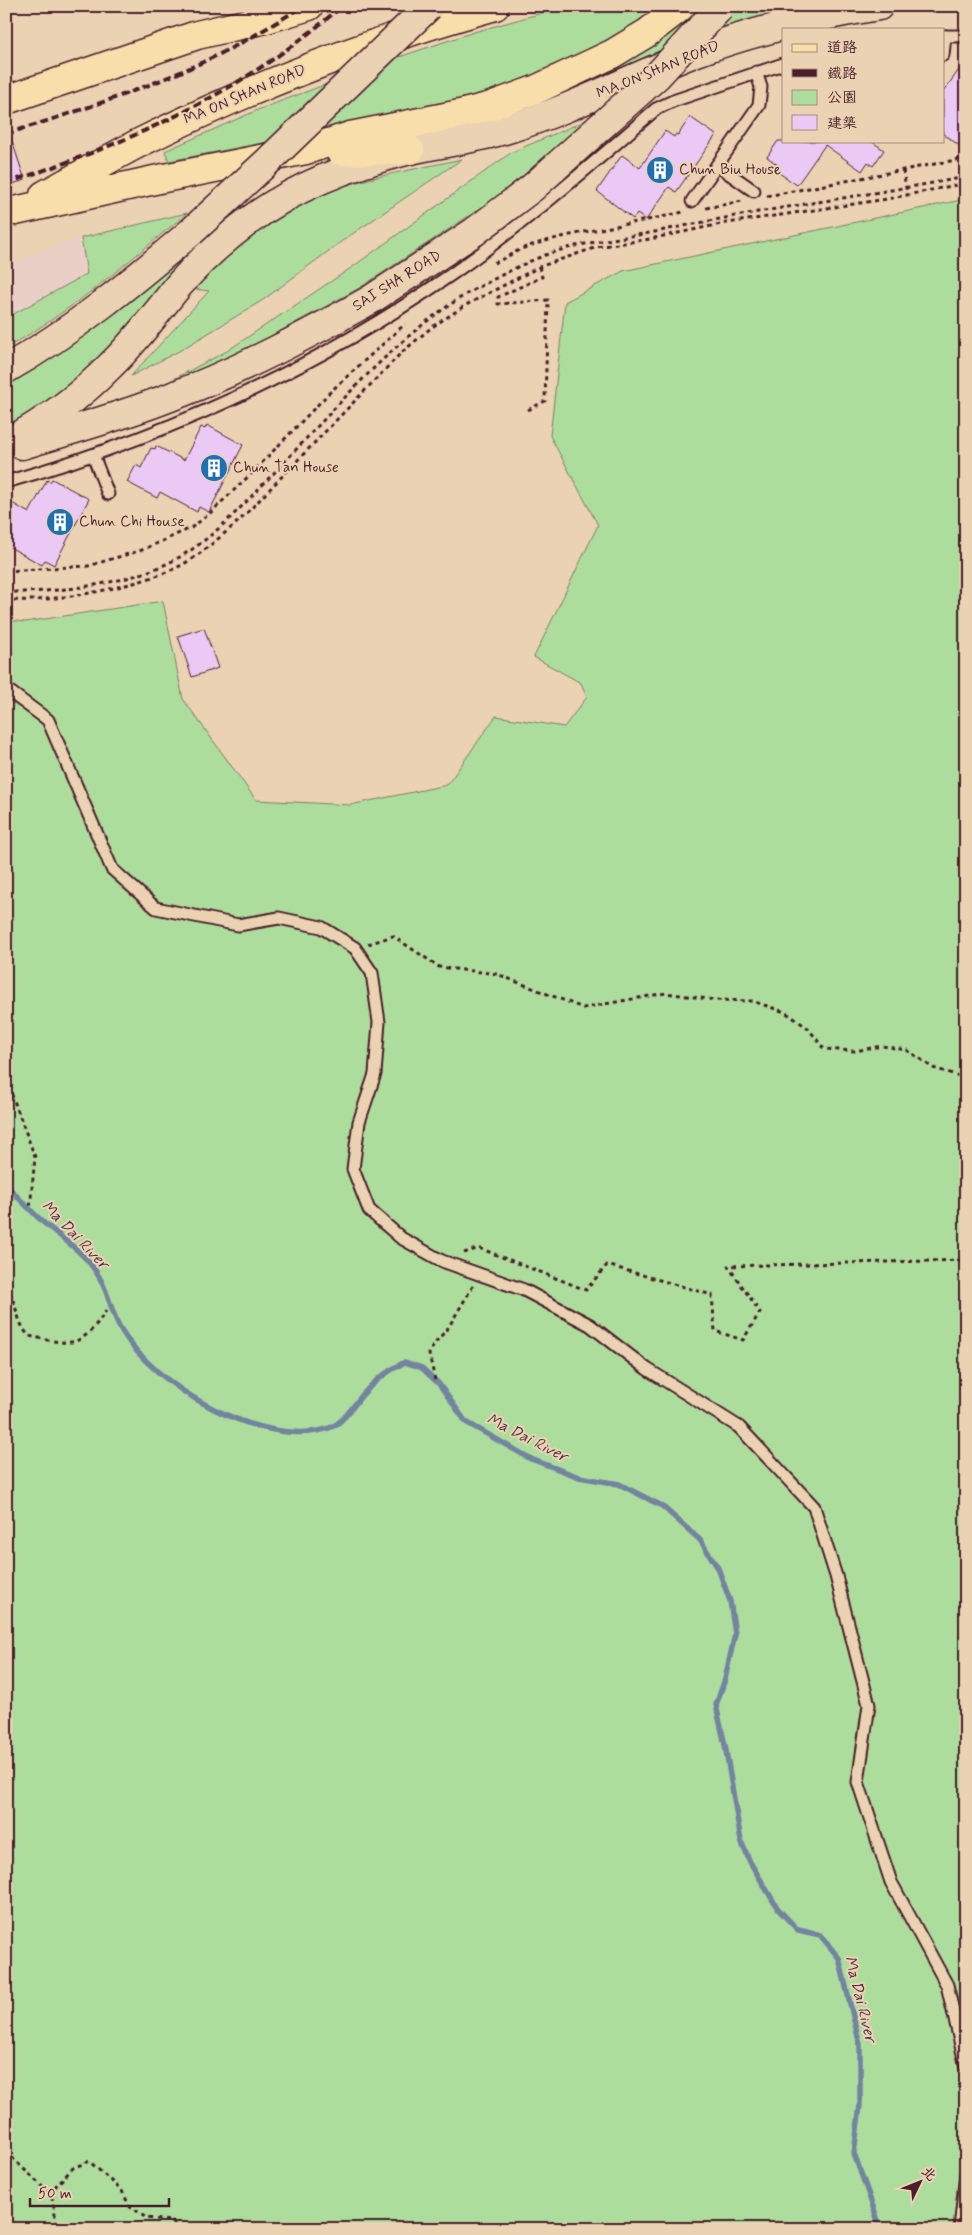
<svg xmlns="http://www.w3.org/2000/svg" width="972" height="2235" viewBox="0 0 972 2235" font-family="Mynerve,'LXGW WenKai TC',sans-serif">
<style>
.built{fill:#eacfc7}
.green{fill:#addd9d;stroke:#7c7e64}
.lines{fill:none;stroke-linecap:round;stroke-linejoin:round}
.stream{stroke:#7384a0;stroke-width:5.5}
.building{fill:#ebc9f5;stroke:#4a1f2b}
.service-casing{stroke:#4a1f2b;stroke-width:15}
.secondary-casing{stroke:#4a1f2b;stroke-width:31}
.primary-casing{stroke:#4a1f2b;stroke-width:31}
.motorway-casing{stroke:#4a1f2b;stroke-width:31}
.path{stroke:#4a1f2b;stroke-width:3;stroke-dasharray:4 4;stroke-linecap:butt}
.service{stroke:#ead2b3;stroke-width:11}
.secondary{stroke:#ead2b3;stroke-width:28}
.primary{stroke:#f8deab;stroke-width:28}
.motorway{stroke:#f8deab;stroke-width:28}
.rail{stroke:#4a1f2b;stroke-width:4;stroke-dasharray:8 4;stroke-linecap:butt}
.secondary-bridge-casing{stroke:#4a1f2b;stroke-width:31;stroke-linecap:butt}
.secondary-bridge{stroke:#ead2b3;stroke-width:28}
.labels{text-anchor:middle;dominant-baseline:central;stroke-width:4;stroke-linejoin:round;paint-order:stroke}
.street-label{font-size:15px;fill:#4a1f2b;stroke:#ead2b3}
.poi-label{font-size:15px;fill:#4a1f2b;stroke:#ead2b3;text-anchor:start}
.water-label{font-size:16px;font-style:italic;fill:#543848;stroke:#ead2b3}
</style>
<rect width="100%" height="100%" fill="#ead2b3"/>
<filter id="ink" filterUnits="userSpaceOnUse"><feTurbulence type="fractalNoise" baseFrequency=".02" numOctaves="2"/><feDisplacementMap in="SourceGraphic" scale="10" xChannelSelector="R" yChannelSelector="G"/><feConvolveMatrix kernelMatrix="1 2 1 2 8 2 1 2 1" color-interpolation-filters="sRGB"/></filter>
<g filter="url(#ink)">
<polygon class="built" points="81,238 87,274 6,318 6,264"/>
<g class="green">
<polygon points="567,6 664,6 636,25 578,58 508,88 437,109 169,161 165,151 260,109 399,57 474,32"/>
<polygon points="690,6 809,6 710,30 601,76 655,43 697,12"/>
<polygon points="599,115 487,204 361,287 229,359 139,397 227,351 351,268 512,152"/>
<path d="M462 159 342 241 263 300 179 351 131 376 209 291 194 289C233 249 274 214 325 192 334 188 345 186 354 183 390 173 426 167 462 159Z"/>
<polygon points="966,199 966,2229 6,2229 6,620 25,622 163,601 183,699 256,800 350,805 447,785 496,716 564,727 587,697 581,683 534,657 598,525 550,436 565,302 623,271"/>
<polygon points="258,202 102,362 41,408 6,427 6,384 88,333 152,282 236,209"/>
<path d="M187 213C129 261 72 311 6 348V318L87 274 81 238Z"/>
</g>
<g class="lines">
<path class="stream" d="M6 1185C19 1198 31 1211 44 1223 62 1238 86 1254 98 1275 109 1292 111 1314 122 1331 155 1387 264 1450 329 1428 344 1423 354 1404 364 1393 376 1379 389 1370 405 1362L422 1368 439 1384 466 1422 531 1459 579 1477 619 1484 662 1506 700 1540 718 1568 730 1601 735 1634 725 1679 716 1705 725 1745 741 1841 750 1862 778 1909 798 1930 820 1935 839 1958 860 2045V2105L854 2154 881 2229"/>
</g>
<g class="building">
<polygon points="966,60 966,138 960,146 943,134 943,92"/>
<polygon points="690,117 716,135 676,192 669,187 646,220 637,214 633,219 597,191 622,155 640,168 665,131 674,137 676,134 678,135"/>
<polygon points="9,132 25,180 6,186 6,133"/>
<polygon points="778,141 871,141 884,150 873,166 868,162 862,171 825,145 797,185 776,171 779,166 767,157"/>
<polygon points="207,425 243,445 209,512 199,507 197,512 160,492 157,498 127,482 136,465 141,468 151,448 155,449 156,446 184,460 201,427 205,429"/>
<polygon points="52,479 89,499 54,565 45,560 42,565 6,545 6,515 12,503 29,513 47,480 50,482"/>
<polygon points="204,628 218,668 192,677 178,636"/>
</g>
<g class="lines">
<g class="service-casing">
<g id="service">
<polyline points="943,36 966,36"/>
<polyline points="943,55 945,36"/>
<polyline points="717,165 754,191"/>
<polyline points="692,201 759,105 761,87 756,72"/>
<polyline points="93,455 108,494"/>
<path d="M6 482C165 437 316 368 452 274 524 224 590 166 656 109L673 101 783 64"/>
<polyline points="6,689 48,720 112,869 156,908 238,925 279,918 321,927 355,948 372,973 379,1022 375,1074 359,1122 353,1169 369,1210 401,1238 442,1261 524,1290 590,1325 647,1369 739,1427 814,1507 836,1576 869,1705 858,1782 891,1882 947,1985 966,2067"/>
<polyline points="960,2229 966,2173"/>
</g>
</g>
<g class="secondary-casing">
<g id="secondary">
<path d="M6 369C73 331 132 282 191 232"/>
<path d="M6 443C45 422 80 397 111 365 136 341 157 312 179 285 200 261 224 239 250 220 296 186 354 164 410 150 443 143 476 139 508 129 572 109 632 77 694 53 754 31 817 16 879 6"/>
<path d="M22 445C68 431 115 418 160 401 233 374 302 338 370 300"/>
</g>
</g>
<g class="primary-casing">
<polyline id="primary" points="6,100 197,35 266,19 309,6"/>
</g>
<g class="motorway-casing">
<g id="motorway">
<polyline points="340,151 410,150"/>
<path d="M44 195C76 178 108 159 141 142 254 86 373 40 495 6"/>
<polyline points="15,211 159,179 306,150 350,136 460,114 491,106 535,90 612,54 647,33 682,6"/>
</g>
</g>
<g class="path">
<polyline points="903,170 907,194"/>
<polyline points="767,196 966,158"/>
<polyline points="706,208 742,201"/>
<path d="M494 263C506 258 517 250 529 246 579 230 632 225 683 212"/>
<polyline points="528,410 545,401 548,300 498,304 498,297 542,277 539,267"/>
<polyline points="6,571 88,566 142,550 191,528 208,515 252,473 330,392 405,324"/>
<path d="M6 592C57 593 131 584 176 559 213 539 241 507 270 477 333 412 399 330 479 287 498 277 518 266 538 258 576 242 619 239 660 231 761 209 864 196 966 177"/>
<path d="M6 600C53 603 137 587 178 567 200 556 221 536 240 520L401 353 432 327 466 305 539 267 597 247 650 239 721 224 887 199 966 183"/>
<polyline points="368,944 393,936 439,967 497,974 583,1008 666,993 715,1000 752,1001 785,1012 808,1028 824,1049 855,1051 882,1046 907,1050 933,1068 963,1077 966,1082"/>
<polyline points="6,1079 35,1157 30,1209"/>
<polyline points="464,1253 479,1248 586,1290 607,1265 712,1295 715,1331 743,1340 760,1312 728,1266 966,1260"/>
<path d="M6 1286C17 1301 16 1323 29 1336 73 1345 79 1350 106 1311"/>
<polyline points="435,1380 429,1354 435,1343 448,1328 473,1286"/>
<polyline points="6,2152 49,2193 53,2201 57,2229"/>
<polyline points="49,2193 73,2168 89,2161 122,2191 129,2205 146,2218 171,2221 180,2229"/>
</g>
<use href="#service" class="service"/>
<use href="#secondary" class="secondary"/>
<use href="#primary" class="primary"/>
<use href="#motorway" class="motorway"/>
<g class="rail">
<path d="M6 134C73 113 140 91 203 62 238 46 271 26 303 6"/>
<path d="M6 183C133 142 240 94 342 6"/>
</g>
<g class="secondary-bridge-casing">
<g id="secondary-bridge">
<polyline points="191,232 266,163 429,6"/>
<polyline points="370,300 474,232 532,188 657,76 721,6"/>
</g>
</g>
<use href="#secondary-bridge" class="secondary-bridge"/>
</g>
</g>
<defs>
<g id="building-disc" transform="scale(1.4375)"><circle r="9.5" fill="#1f6fb2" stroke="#ead2b3"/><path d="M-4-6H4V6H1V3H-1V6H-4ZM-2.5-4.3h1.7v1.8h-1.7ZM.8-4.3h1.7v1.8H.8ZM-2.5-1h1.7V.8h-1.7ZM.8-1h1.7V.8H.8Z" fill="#fff"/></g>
</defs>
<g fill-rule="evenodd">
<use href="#building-disc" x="660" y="170"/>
<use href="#building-disc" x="214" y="468"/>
<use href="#building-disc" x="60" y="522"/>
</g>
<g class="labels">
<g class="street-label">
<text transform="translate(658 70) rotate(-22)">MA ON SHAN ROAD</text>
<text transform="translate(245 95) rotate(-23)">MA ON SHAN ROAD</text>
<text transform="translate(397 281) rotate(-32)">SAI SHA ROAD</text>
</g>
<g class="poi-label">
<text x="679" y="170">Chun Biu House</text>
<text x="233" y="468">Chun Tan House</text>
<text x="79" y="522">Chun Chi House</text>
</g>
<g class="water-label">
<text transform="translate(75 1235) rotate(46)">Ma Dai River</text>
<text transform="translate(527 1438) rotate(27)">Ma Dai River</text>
<text transform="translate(860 1999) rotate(76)">Ma Dai River</text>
</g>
</g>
<rect width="972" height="2235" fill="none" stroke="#ead2b3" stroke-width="25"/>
<rect x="12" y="12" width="947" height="2210" fill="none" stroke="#4a1f2b" stroke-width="2" filter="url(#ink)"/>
<rect x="782" y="28" width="162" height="115" fill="#ead2b3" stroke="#aa8a7d"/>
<rect x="792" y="44" width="25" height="8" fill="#f8deab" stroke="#aa8a7d"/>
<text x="827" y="52" font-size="15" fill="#4a1f2b">道路</text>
<rect x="792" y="69" width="25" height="8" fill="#4a1f2b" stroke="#aa8a7d"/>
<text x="827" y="78" font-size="15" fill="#4a1f2b">鐵路</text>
<rect x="792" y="90" width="25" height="15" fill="#addd9d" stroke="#aa8a7d"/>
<text x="827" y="102" font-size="15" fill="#4a1f2b">公園</text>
<rect x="792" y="115" width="25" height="15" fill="#ebc9f5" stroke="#aa8a7d"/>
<text x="827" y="128" font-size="15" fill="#4a1f2b">建築</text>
<g transform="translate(920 2182) rotate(47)" stroke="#ead2b3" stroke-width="4" paint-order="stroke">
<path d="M0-4L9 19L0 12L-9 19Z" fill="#4a1f2b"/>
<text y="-8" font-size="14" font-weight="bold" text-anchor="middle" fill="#4a1f2b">北</text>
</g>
<path d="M30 2198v8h139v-8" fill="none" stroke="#4a1f2b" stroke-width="2.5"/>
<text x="38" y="2198" font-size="15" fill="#4a1f2b" stroke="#ead2b3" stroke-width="4" paint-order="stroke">50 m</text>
</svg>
